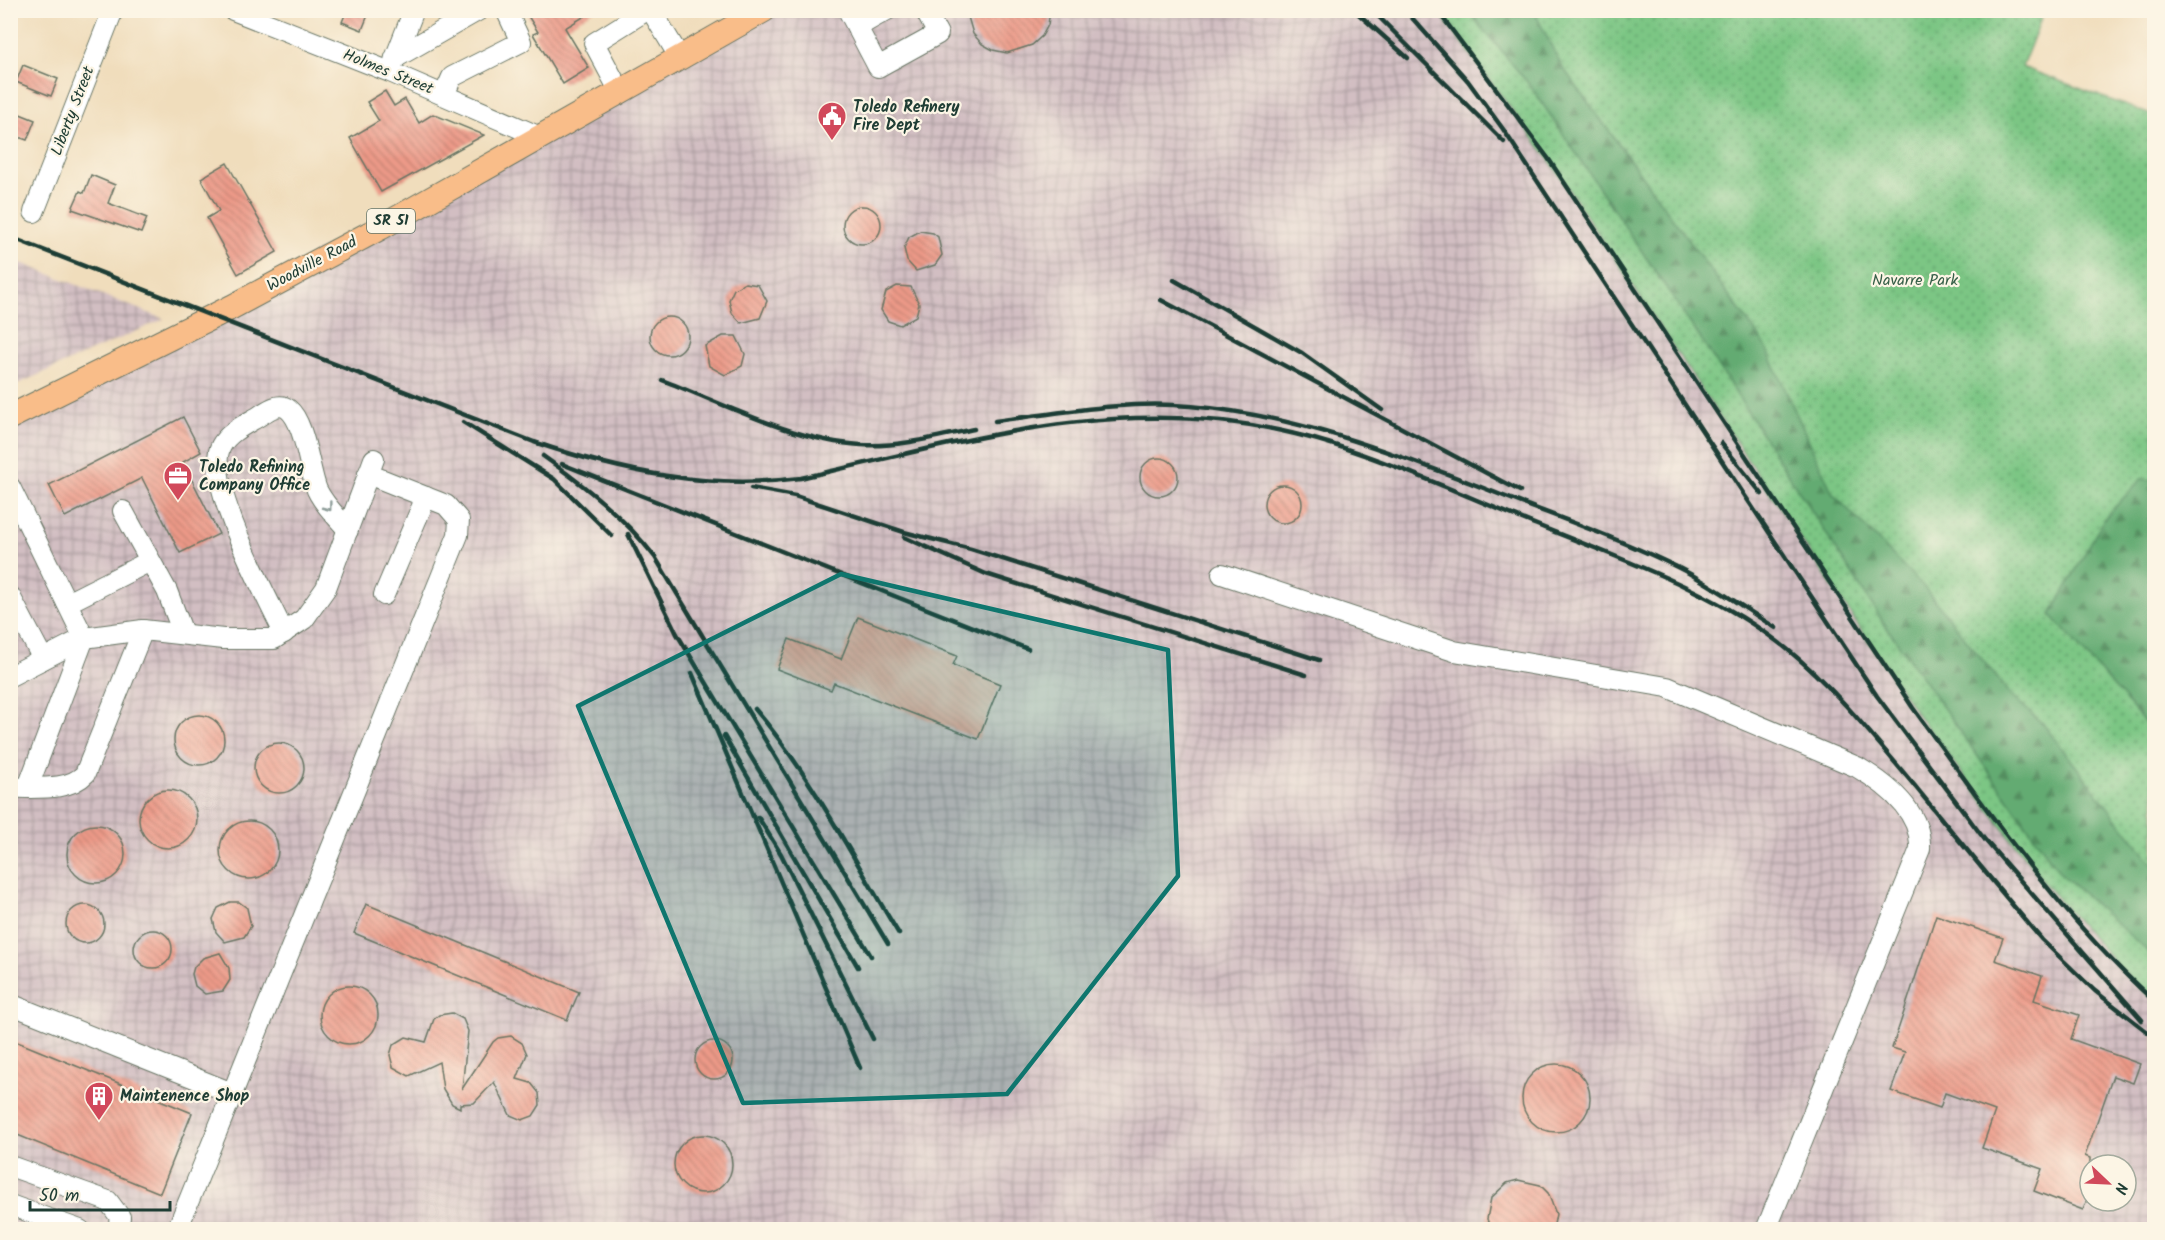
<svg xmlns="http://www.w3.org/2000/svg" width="2165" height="1240" viewBox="0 0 2165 1240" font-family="Kalam,sans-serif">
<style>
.industrial{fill:url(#industrial-grid);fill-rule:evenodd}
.green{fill:url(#green-dots);stroke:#4d825c;stroke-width:1.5}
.forest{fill:url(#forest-firs);stroke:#427453;stroke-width:1.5}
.building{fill:url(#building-back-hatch)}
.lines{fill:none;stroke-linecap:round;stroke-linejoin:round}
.minor-casing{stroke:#687564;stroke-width:22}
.major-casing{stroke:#687564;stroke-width:26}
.minor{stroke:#fff;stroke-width:20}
.major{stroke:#f9bd89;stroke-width:24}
.rail{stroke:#1f3d34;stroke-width:4.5}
.oneway{stroke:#8f9e9a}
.marked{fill:#0f766e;fill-opacity:0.2;stroke:#0f766e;stroke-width:4.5;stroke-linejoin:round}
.labels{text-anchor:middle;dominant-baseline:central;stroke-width:4.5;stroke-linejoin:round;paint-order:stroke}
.shield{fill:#fcf5e5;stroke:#617469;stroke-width:1.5}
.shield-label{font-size:15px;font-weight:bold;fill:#1f3d34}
.street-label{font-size:16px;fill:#1f3d34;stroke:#fcf5e5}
.poi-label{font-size:16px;font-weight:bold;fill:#1f3d34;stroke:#fcf5e5;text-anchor:start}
.park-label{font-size:16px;fill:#365f48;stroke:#fcf5e5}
</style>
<defs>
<pattern id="industrial-grid" width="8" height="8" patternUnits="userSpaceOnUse" patternTransform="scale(1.5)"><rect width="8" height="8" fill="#d2bec2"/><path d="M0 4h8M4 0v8" fill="none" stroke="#aa9c9e"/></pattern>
<pattern id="green-dots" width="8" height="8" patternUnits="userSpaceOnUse" patternTransform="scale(1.5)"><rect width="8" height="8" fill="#7bc684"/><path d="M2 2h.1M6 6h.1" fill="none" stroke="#64a26d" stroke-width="1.8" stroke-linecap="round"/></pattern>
<pattern id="forest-firs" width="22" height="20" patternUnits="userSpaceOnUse" patternTransform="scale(1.5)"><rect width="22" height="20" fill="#64ab72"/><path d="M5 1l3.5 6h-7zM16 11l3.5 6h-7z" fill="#528c5e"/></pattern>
<pattern id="building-back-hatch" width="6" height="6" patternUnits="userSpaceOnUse" patternTransform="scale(1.5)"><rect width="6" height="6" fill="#ed9a88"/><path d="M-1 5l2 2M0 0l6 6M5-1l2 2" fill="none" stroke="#bf7f70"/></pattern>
</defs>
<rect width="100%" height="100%" fill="#fcf5e5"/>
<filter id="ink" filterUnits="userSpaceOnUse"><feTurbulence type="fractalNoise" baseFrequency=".0167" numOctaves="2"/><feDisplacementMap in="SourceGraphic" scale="12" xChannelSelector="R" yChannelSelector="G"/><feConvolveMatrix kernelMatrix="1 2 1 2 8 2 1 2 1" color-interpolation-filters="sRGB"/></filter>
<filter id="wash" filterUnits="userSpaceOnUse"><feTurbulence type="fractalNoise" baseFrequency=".008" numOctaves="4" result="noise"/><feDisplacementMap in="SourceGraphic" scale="24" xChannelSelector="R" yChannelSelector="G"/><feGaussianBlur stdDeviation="1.35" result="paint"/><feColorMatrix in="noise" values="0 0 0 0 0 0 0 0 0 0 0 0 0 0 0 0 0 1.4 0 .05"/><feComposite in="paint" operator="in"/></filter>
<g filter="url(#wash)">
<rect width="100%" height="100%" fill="#f0ddbc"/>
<g class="industrial">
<path d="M759 11H1438L1548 158 2154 997V1229L11 1230V418ZM2090 1165H2126V1201H2090Z"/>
<polygon points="10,259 11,259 164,319 11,387"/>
</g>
<polygon class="green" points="1438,11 2044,11 2022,67 2154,116 2154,1000 2126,975 2045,884 1913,708 1548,158"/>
<g class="forest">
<polygon points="1468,11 1534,11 1561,65 1765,345 1833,494 1922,585 2011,695 2043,724 2154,866 2154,957 2060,873 1885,625 1706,347 1532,88"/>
<polygon points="2141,479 2154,480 2154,733 2051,615 2104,519"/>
</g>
<g id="blocks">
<g class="building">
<polygon points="347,10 370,10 362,30 342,22"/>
<polygon points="537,10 595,10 565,28 589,68 563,84 533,34 538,32 528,16"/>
<polygon points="966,10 1050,10 1048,25 1042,36 1032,45 1007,53 993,50 982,44 973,34"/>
<polygon points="23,65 58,79 51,96 16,82"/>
<polygon points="385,91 394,106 405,99 419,123 433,114 484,135 381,192 350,138 379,121 367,102"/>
<polygon points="10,110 35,120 27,140 10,134"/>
<polygon points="227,163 277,252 238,274 207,218 219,211 201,178"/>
<polygon points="91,175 115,185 108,203 147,218 141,233 72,209 80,191 84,193"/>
<circle cx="862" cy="225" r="19"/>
<polygon points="920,231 933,233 938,237 942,255 935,265 916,271 907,261 904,248 909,237"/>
<polygon points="745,283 758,285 767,301 760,318 741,323 732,313 729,300 734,289"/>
<polygon points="897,286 911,287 919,304 916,316 900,325 888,321 881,310 886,292"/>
<circle cx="669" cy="336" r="19"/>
<polygon points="723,336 736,336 745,354 742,366 725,375 709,366 705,346"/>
<polygon points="183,417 201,452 183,462 219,534 180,553 142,478 65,517 49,485"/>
<circle cx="1159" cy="477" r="19"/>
<circle cx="1283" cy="504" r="19"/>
<polygon points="858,617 957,656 953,665 1000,684 978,739 834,683 831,690 777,669 789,639 841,659"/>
<circle cx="199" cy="740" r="25"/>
<circle cx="279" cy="768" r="25"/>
<circle cx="168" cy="819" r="29"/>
<circle cx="249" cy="850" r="29"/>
<circle cx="96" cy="854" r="29"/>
<polygon points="230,902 239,902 247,908 251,926 244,937 225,942 216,932 213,919 218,908"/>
<polygon points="366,904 579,992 567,1020 354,933"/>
<circle cx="85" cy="924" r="19"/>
<polygon points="1936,915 2003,938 1995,960 2042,976 2034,1000 2079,1015 2071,1039 2140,1064 2133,1083 2113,1076 2085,1156 2090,1158 2090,1191 2083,1210 2034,1191 2042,1169 1982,1148 1995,1111 1945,1093 1940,1108 1891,1091 1905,1052 1892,1048"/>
<circle cx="153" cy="949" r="19"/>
<polygon points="220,953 229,968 230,980 223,991 205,994 195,986 192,974 194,967 203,958"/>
<circle cx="349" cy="1015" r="29"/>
<polygon points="452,1013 463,1019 468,1031 462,1089 493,1042 498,1038 511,1036 522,1043 527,1054 517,1079 531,1083 539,1093 540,1105 533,1116 522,1120 510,1115 494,1082 474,1103 460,1104 460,1108 452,1104 443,1089 439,1062 409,1076 393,1067 390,1055 393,1045 406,1037 426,1042 434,1019 439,1015"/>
<polygon points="10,1039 192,1113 160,1193 10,1132"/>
<circle cx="714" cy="1060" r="19"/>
<circle cx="1556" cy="1098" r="34"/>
<circle cx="703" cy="1164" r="29"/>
<polygon points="1518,1180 1540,1185 1548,1193 1556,1214 1553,1230 1491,1230 1487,1219 1491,1198 1507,1183"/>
</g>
</g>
</g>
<g filter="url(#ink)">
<use href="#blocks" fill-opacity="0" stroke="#687564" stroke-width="1.5"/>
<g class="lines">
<g class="minor-casing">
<g id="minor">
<polyline points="233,10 390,72 540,137"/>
<polyline points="651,10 680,58"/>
<polyline points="848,10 878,67 938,34 925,10"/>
<polyline points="857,27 887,10"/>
<polyline points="395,58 479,10"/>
<polyline points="394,61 414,10"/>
<polyline points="620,92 594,43 647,10"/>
<polyline points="444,95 452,77 521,42 506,10"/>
<polyline points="34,212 113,10"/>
<polyline points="10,487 84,638 143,630 223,639 274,639 304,619 326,588 374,459"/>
<polyline points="123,511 167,591 183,633"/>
<path d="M1222 574 1454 651 1667 687 1857 767C1886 784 1922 812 1920 849L1766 1230"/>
<polyline points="384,595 426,497"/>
<polyline points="10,596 43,659"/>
<polyline points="67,603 150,561"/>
<path d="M284 633C267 597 203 480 221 446 228 433 244 425 256 418 266 412 278 401 288 409 305 422 309 470 317 490 324 505 337 517 348 530"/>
<polyline points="10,676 84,638"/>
<polyline points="28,787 84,638"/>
<path d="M10 788C34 787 68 792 85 774L143 630"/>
<polyline points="10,1004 232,1093"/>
<polyline points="10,1166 108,1201 120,1217 118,1230"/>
<polyline points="10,1205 80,1230"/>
<polyline points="177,1230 458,535 459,520 446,505 368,474"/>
</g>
</g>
<g class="major-casing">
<polyline id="major" points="10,417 232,307 380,228 764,10"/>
</g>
<use href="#minor" class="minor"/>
<use href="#major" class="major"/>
<g class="rail">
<polyline points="1354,10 1408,58"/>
<polyline points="1372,10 1504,142"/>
<polyline points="1405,10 1468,81 1503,129 1877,696 1985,840 2142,1020"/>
<path d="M1437 10 1548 158 1913 708C1987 810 2060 916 2154 1001"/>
<path d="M10 237 534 442C621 472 709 490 801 478 962 442 1115 394 1282 431 1366 449 1457 493 1537 525 1623 560 1714 590 1787 649 1835 688 1874 738 1914 785 1956 837 1999 889 2042 940L2095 991 2154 1037"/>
<polyline points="1174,280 1302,353 1382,410"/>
<polyline points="1161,300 1520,491"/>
<path d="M662 380C722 403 797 442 861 445 899 447 937 437 974 429"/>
<path d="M995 421C1059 413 1125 400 1190 406 1295 415 1389 451 1486 489 1550 515 1617 537 1679 568 1713 585 1744 608 1776 628"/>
<polyline points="463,422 554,479 612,536"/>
<polyline points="1721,443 1762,494"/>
<path d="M543 456C585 486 623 516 655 557L888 944"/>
<polyline points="562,464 1028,649"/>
<polyline points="751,488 795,496 904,532 971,549 1319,660"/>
<polyline points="628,534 677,634 871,956"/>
<polyline points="904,537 986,574 1306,675"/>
<polyline points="692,673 860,1068"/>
<path d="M755 709C812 776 853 859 899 934"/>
<polyline points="724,736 858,967"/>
<polyline points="758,817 781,854 873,1039"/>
</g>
</g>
<defs><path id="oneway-chevron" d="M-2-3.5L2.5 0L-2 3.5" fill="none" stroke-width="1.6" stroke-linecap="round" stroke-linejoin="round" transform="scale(1.5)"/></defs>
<use class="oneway" href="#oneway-chevron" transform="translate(328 507) rotate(53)"/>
</g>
<path class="marked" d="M841 574 1168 650 1178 876 1007 1094 743 1103 578 706Z"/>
<defs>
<g id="civic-pin" transform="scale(1.5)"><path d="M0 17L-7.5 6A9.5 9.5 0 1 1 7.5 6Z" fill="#d1495b" stroke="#fcf5e5"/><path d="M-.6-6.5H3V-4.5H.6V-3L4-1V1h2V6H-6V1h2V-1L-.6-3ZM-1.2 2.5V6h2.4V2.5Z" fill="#fff"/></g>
<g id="office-pin" transform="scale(1.5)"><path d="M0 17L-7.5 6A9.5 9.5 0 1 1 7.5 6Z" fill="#d1495b" stroke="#fcf5e5"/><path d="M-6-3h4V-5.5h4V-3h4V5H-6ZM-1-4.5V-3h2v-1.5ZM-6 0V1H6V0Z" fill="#fff"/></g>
<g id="building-pin" transform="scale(1.5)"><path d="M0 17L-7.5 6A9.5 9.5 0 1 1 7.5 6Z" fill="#d1495b" stroke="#fcf5e5"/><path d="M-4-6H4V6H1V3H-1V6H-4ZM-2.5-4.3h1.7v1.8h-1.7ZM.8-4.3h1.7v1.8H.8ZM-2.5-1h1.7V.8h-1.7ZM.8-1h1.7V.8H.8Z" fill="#fff"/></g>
</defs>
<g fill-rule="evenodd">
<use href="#civic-pin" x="832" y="116"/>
<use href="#office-pin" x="178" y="476"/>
<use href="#building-pin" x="99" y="1096"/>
</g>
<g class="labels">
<rect class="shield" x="367" y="209" width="48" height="24" rx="4.5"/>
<g class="shield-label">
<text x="391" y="221">SR 51</text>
</g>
<g class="street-label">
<text transform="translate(388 72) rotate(22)">Holmes Street</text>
<text transform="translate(73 111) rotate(-69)">Liberty Street</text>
<text transform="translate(312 264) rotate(-28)">Woodville Road</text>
</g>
<g class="poi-label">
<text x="853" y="107">Toledo Refinery<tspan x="853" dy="18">Fire Dept</tspan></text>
<text x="199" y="467">Toledo Refining<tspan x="199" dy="18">Company Office</tspan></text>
<text x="120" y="1096">Maintenence Shop</text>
</g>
<g class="park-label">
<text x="1915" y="280">Navarre Park</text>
</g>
</g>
<rect width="2165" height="1240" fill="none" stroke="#fcf5e5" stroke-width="36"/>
<g transform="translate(2108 1183) rotate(113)"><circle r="28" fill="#fcf5e5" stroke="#a4ab9e" stroke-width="1.5"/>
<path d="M0-4.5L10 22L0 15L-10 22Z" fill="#d1495b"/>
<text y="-9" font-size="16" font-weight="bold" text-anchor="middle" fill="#1f3d34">N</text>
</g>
<path d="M30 1201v9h140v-9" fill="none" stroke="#1f3d34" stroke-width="3"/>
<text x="39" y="1201" font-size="18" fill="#1f3d34" stroke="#fcf5e5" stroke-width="4.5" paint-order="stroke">50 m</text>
</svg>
